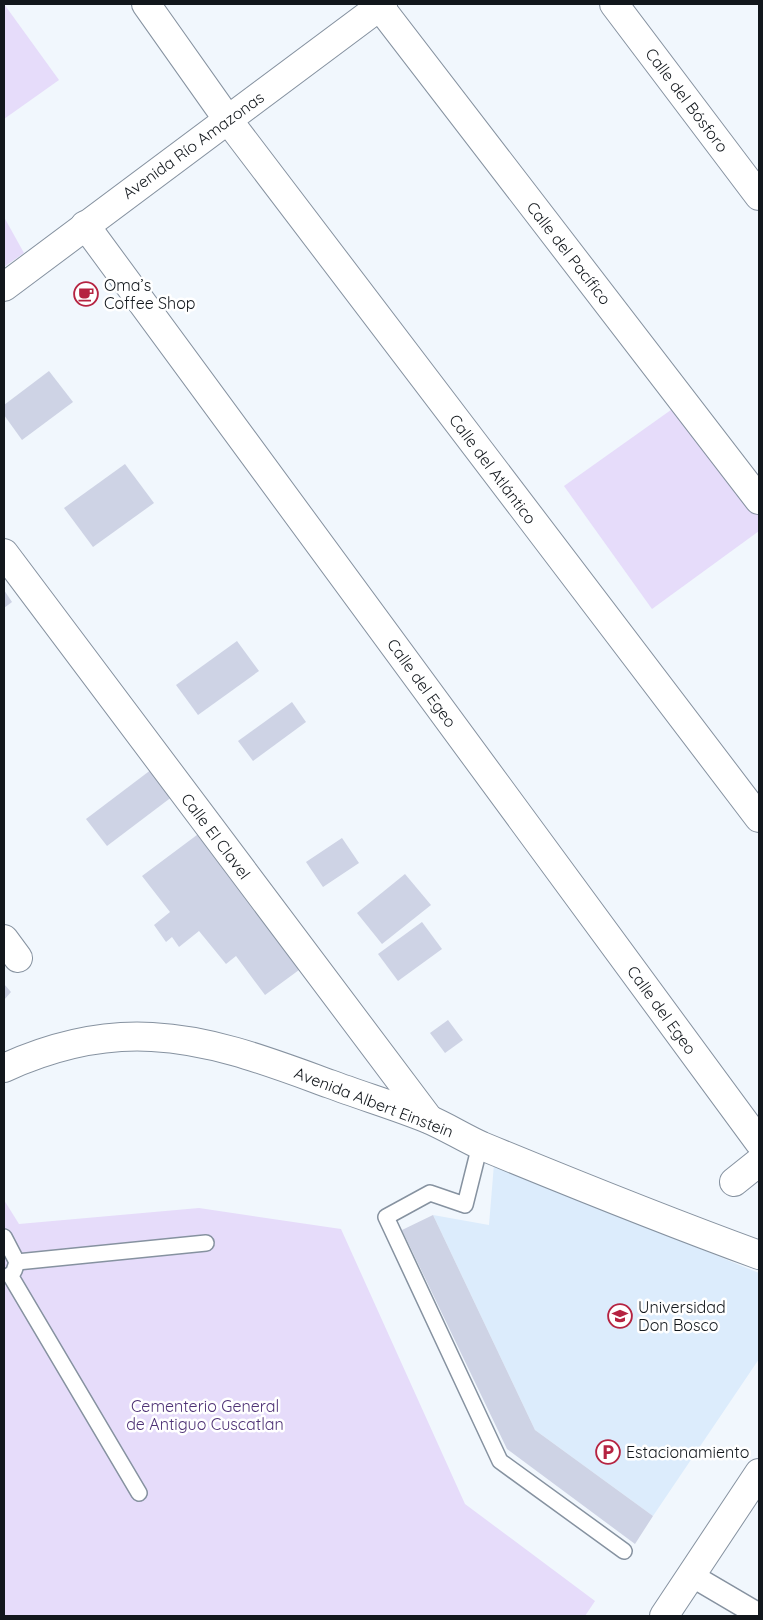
<svg xmlns="http://www.w3.org/2000/svg" width="763" height="1620" viewBox="0 0 763 1620" font-family="Quicksand,sans-serif">
<style>
.built{fill:#dcecfc}
.green{fill:#e6dcfa}
.building{fill:#ced3e5}
.lines{fill:none;stroke-linecap:round;stroke-linejoin:round}
.service-casing{stroke:#8692a0;stroke-width:18}
.pedestrian-casing{stroke:#8692a0;stroke-width:25}
.minor-casing{stroke:#8692a0;stroke-width:30}
.tertiary-casing{stroke:#8692a0;stroke-width:30}
.service{stroke:#fff;stroke-width:15}
.pedestrian{stroke:#fff;stroke-width:22}
.minor{stroke:#fff;stroke-width:28}
.tertiary{stroke:#fff;stroke-width:28}
.labels{text-anchor:middle;dominant-baseline:central;stroke-width:5;stroke-linejoin:round;paint-order:stroke}
.street-label{font-size:16px;fill:#12171c;stroke:#fff}
.poi-label{font-size:16px;fill:#12171c;stroke:#fff;text-anchor:start}
.park-label{font-size:16px;fill:#4e3275;stroke:#fff}
</style>
<rect width="100%" height="100%" fill="#f1f7fd"/>
<polygon class="built" points="494,1164 759,1273 759,1359 653,1516 535,1430 433,1215 489,1225"/>
<g class="green">
<polygon points="4,4 59,80 4,119"/>
<polygon points="4,217 24,253 4,267"/>
<polygon points="685,400 759,499 759,531 652,609 564,486"/>
<polygon points="4,1200 19,1224 199,1208 341,1229 465,1504 595,1601 585,1616 4,1616"/>
</g>
<g class="building">
<polygon points="49,371 73,402 22,440 4,415 4,405"/>
<polygon points="125,464 154,503 93,547 64,508"/>
<polygon points="4,590 12,602 4,608"/>
<polygon points="237,641 259,671 198,715 176,685"/>
<polygon points="292,702 306,722 253,761 238,741"/>
<polygon points="160,763 181,790 107,846 86,819"/>
<polygon points="209,826 280,921 269,930 299,970 265,995 236,956 226,964 199,931 179,947 172,937 166,942 154,925 170,912 142,876"/>
<polygon points="342,838 359,863 323,887 306,862"/>
<polygon points="405,874 431,905 382,944 357,913"/>
<polygon points="422,922 442,949 398,981 378,954"/>
<polygon points="4,984 11,992 4,1000"/>
<polygon points="448,1020 463,1040 445,1053 430,1033"/>
<polygon points="433,1215 535,1430 653,1516 635,1544 507,1449 402,1230"/>
</g>
<g class="lines">
<g class="service-casing">
<g id="service">
<polyline points="480,1145 465,1205 430,1193 386,1217 500,1461 624,1551"/>
<polyline points="4,1237 17,1262 14,1271"/>
<polyline points="17,1262 206,1243"/>
<polyline points="10,1275 139,1493"/>
</g>
</g>
<g class="pedestrian-casing">
<polyline id="pedestrian" points="691,1575 759,1615"/>
</g>
<g class="minor-casing">
<g id="minor">
<polyline points="146,4 228,120 759,818"/>
<polyline points="614,4 759,196"/>
<polyline points="380,7 759,500"/>
<polyline points="85,225 759,1142"/>
<polyline points="4,287 383,4"/>
<polyline points="4,553 429,1119"/>
<polyline points="4,939 18,958"/>
<polyline points="734,1182 759,1162"/>
<polyline points="664,1616 759,1473"/>
</g>
</g>
<g class="tertiary-casing">
<path id="tertiary" d="M4 1068C50 1047 100 1034 152 1037 214 1040 272 1063 330 1084 362 1096 396 1106 428 1119 447 1127 464 1138 482 1146 574 1184 666 1221 759 1255"/>
</g>
<use href="#service" class="service"/>
<use href="#pedestrian" class="pedestrian"/>
<use href="#minor" class="minor"/>
<use href="#tertiary" class="tertiary"/>
</g>
<defs>
<g id="cafe-ring" transform="scale(1.25)"><circle r="9.5" fill="#fff" stroke="#b52341" stroke-width="1.5"/><path d="M-5.5-4.5H6V0H3Q3 3.5 0 3.5H-2.5Q-5.5 3.5-5.5 0ZM3-3.2v2h1.7v-2ZM-6 4.5H4V6H-6Z" fill="#b52341"/></g>
<g id="university-ring" transform="scale(1.25)"><circle r="9.5" fill="#fff" stroke="#b52341" stroke-width="1.5"/><path d="M0-5L7-2L0 1L-7-2ZM-4 1L0 2.5L4 1V4Q0 6-4 4Z" fill="#b52341"/></g>
<g id="parking-ring" transform="scale(1.25)"><circle r="9.5" fill="#fff" stroke="#b52341" stroke-width="1.5"/><path d="M-3.5-5.5H1a3.5 3.5 0 0 1 0 7H-1V5.5H-3.5ZM-1-3.4V-.6H.8a1.4 1.4 0 0 0 0-2.8Z" fill="#b52341"/></g>
</defs>
<g fill-rule="evenodd">
<use href="#cafe-ring" x="86" y="294"/>
<use href="#university-ring" x="620" y="1316"/>
<use href="#parking-ring" x="608" y="1452"/>
</g>
<g class="labels">
<g class="street-label">
<text transform="translate(687 100) rotate(53)">Calle del Bósforo</text>
<text transform="translate(193 145) rotate(-36)">Avenida Río Amazonas</text>
<text transform="translate(569 253) rotate(52)">Calle del Pacífico</text>
<text transform="translate(493 469) rotate(53)">Calle del Atlántico</text>
<text transform="translate(422 683) rotate(54)">Calle del Egeo</text>
<text transform="translate(216 836) rotate(53)">Calle El Clavel</text>
<text transform="translate(662 1010) rotate(54)">Calle del Egeo</text>
<text transform="translate(374 1102) rotate(21)">Avenida Albert Einstein</text>
</g>
<g class="poi-label">
<text x="104" y="285">Oma’s<tspan x="104" dy="18">Coffee Shop</tspan></text>
<text x="638" y="1307">Universidad<tspan x="638" dy="18">Don Bosco</tspan></text>
<text x="626" y="1452">Estacionamiento</text>
</g>
<g class="park-label">
<text x="205" y="1406">Cementerio General<tspan x="205" dy="18">de Antiguo Cuscatlan</tspan></text>
</g>
</g>
<rect width="763" height="1620" fill="none" stroke="#12171c" stroke-width="10"/>
</svg>
